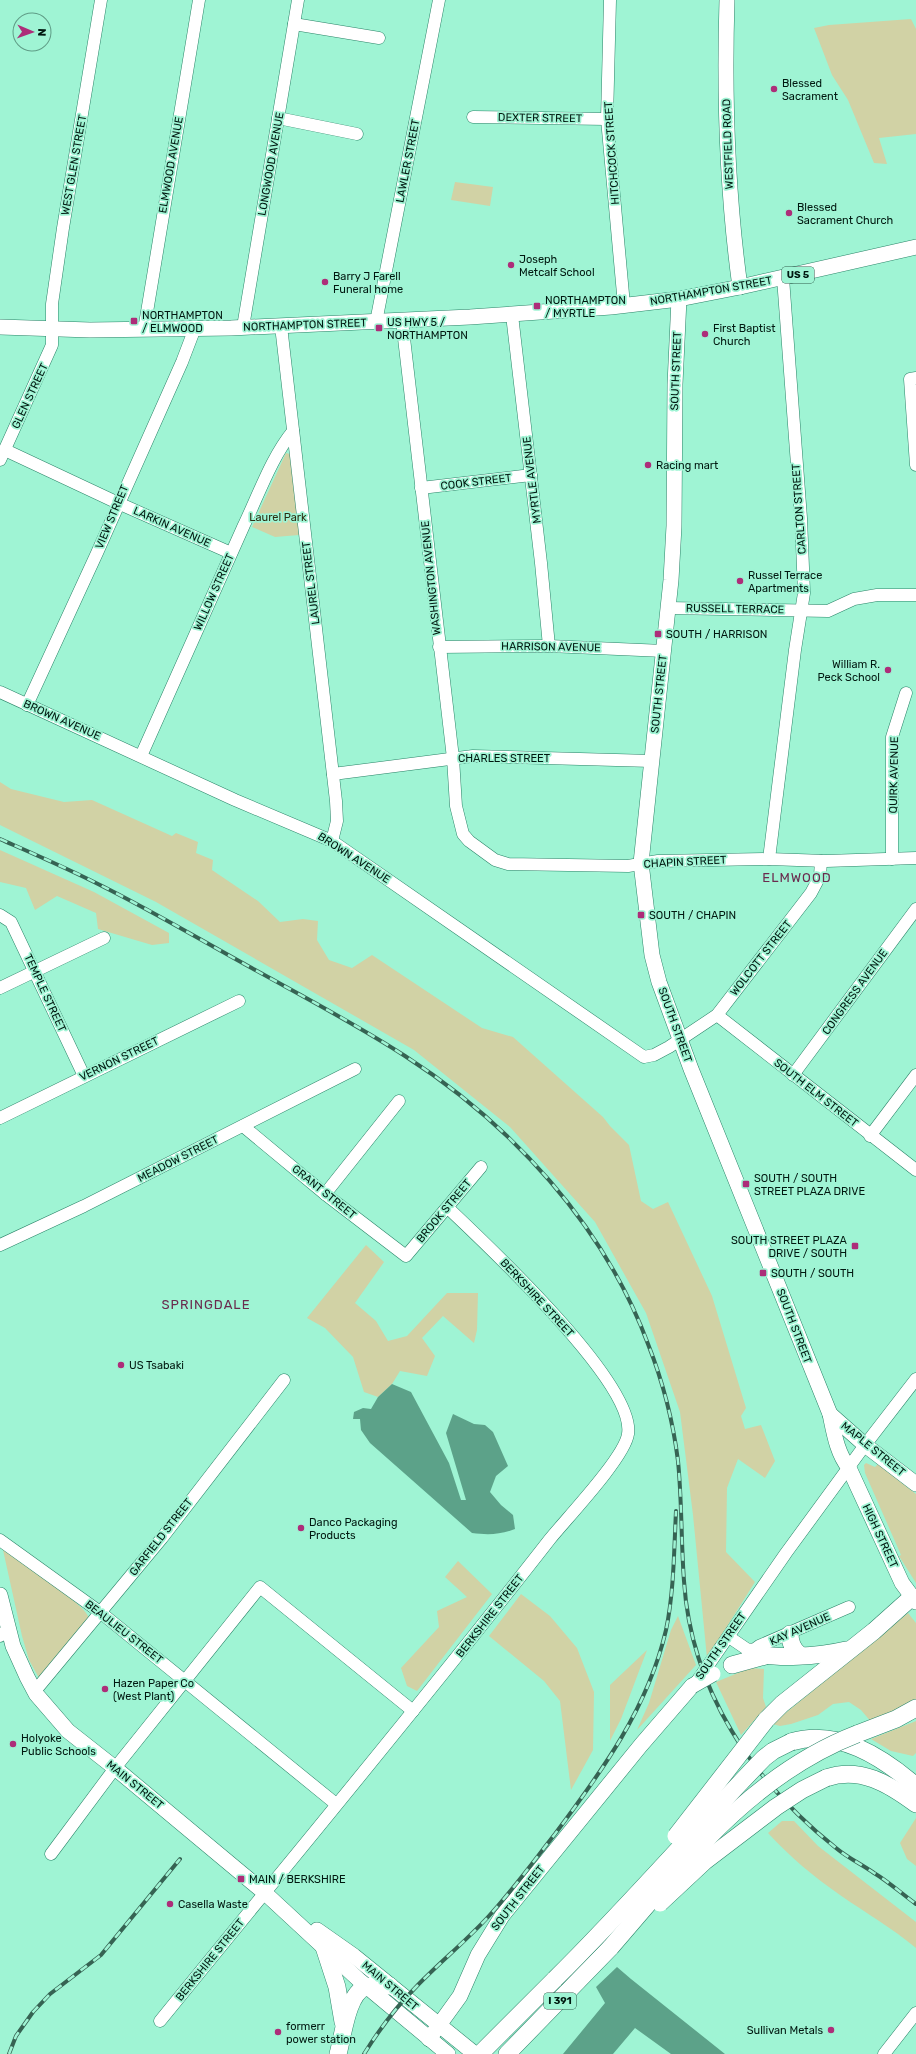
<svg xmlns="http://www.w3.org/2000/svg" width="916" height="2054" viewBox="0 0 916 2054" font-family="Rubik,sans-serif">
<style>
.green{fill:#d1d2a5}
.water{fill:#5ca289}
.lines{fill:none;stroke-linecap:round;stroke-linejoin:round}
.minor-casing{stroke:#2a8468;stroke-width:13}
.major-casing{stroke:#2a8468;stroke-width:16}
.highway-casing{stroke:#2a8468;stroke-width:18}
.minor{stroke:#fff;stroke-width:12}
.major{stroke:#fff;stroke-width:15}
.highway{stroke:#fff;stroke-width:17}
.rail-casing{stroke:#366353;stroke-width:4}
.rail{stroke:#9ff4d4;stroke-width:2.5;stroke-dasharray:8;stroke-linecap:butt}
.minor-bridge-casing{stroke:#2a8468;stroke-width:13;stroke-linecap:butt}
.major-bridge-casing{stroke:#2a8468;stroke-width:16;stroke-linecap:butt}
.highway-bridge-casing{stroke:#2a8468;stroke-width:18;stroke-linecap:butt}
.minor-bridge{stroke:#fff;stroke-width:12}
.major-bridge{stroke:#fff;stroke-width:15}
.highway-bridge{stroke:#fff;stroke-width:17}
.poi-dot{fill:#ad2d79;stroke:#9ff4d4;stroke-width:1.5}
.labels{text-anchor:middle;dominant-baseline:central;stroke-width:3.5;stroke-linejoin:round;paint-order:stroke}
.shield{fill:#9ff4d4;stroke:#305a4b;stroke-width:1}
.shield-label{font-size:10px;font-weight:bold;fill:#001810}
.poi-label{font-size:11px;fill:#001810;stroke:#9ff4d4;text-anchor:start}
.street-label{font-size:11px;fill:#001810;stroke:#9ff4d4}
.park-label{font-size:11px;fill:#2d2d11;stroke:#9ff4d4}
.quarter-label{font-size:13px;letter-spacing:1px;fill:#6a2b4e;stroke:#9ff4d4}
</style>
<rect width="100%" height="100%" fill="#9ff4d4"/>
<g class="green">
<polygon points="911,19 916,29 916,134 879,138 887,164 874,163 848,100 832,75 814,28 829,25"/>
<polygon points="455,182 493,187 490,206 451,200"/>
<polygon points="286,453 290,454 291,458 299,535 275,537 252,527"/>
<polygon points="0,782 11,789 64,802 92,800 172,836 176,833 198,842 196,853 213,860 212,870 258,901 280,922 303,919 318,921 317,940 329,960 352,968 372,955 482,1028 513,1037 603,1117 610,1126 629,1145 641,1201 653,1209 668,1202 712,1296 746,1408 741,1416 745,1429 761,1425 775,1461 765,1478 738,1459 727,1488 726,1552 755,1582 707,1658 693,1515 680,1412 646,1313 595,1222 510,1127 414,1050 156,902 0,825"/>
<polygon points="0,850 94,892 169,933 169,943 152,945 98,929 96,913 57,896 35,910 26,888 0,882"/>
<polygon points="366,1245 384,1262 355,1303 376,1321 388,1341 407,1336 447,1293 478,1293 477,1330 474,1343 443,1316 422,1338 435,1356 427,1376 400,1371 392,1384 378,1397 364,1392 353,1357 325,1328 307,1318"/>
<polygon points="866,1463 875,1467 878,1464 916,1494 916,1583 899,1556 901,1555 865,1473 864,1465"/>
<path d="M3 1550C19 1561 85 1603 89 1618L39 1678 29 1660 22 1636Z"/>
<polygon points="458,1561 492,1594 417,1691 407,1686 401,1668 439,1627 437,1611 467,1597 445,1577"/>
<polygon points="521,1594 550,1616 577,1648 594,1692 593,1750 571,1790 560,1701 544,1681 489,1636"/>
<polygon points="908,1613 916,1623 916,1701 872,1723 861,1710 849,1702 833,1704 818,1715 791,1724 780,1726 772,1724"/>
<polygon points="678,1616 696,1665 637,1730 649,1703 671,1630"/>
<polygon points="647,1650 621,1719 610,1741 610,1685"/>
<polygon points="750,1668 764,1669 763,1698 766,1707 741,1735 716,1682"/>
<polygon points="916,1721 916,1753 913,1756 891,1751 871,1739"/>
<polygon points="916,1818 916,1866 907,1859 900,1843"/>
<path d="M782 1821H794L818 1846 916 1922V1948C892 1928 866 1913 840 1895 814 1877 789 1856 768 1833Z"/>
</g>
<g class="water">
<path d="M392 1384 411 1392 449 1463 461 1500H466L446 1433 453 1414 474 1424 485 1425 493 1432 508 1466 496 1476 490 1492 501 1505 513 1515 515 1529C500 1535 487 1535 472 1533L370 1443 361 1430 360 1419H353L354 1412 363 1408 371 1409 378 1397Z"/>
<polygon points="617,1967 631,1979 725,2054 671,2054 635,2028 613,2054 563,2054 605,2003 596,1987"/>
</g>
<g class="lines">
<g class="minor-casing">
<g id="minor">
<polyline points="610,0 607,119 624,305"/>
<polyline points="294,24 379,38"/>
<polyline points="473,117 607,119"/>
<polyline points="278,118 357,134"/>
<polyline points="512,315 541,563 549,646"/>
<polyline points="402,321 453,758 456,806 463,834 469,841 495,860 508,864 628,866 658,861 769,859 826,861 916,858"/>
<polyline points="376,322 439,0"/>
<polyline points="281,326 336,801 337,821 332,841"/>
<polyline points="243,327 298,0"/>
<polyline points="144,330 199,0"/>
<polyline points="916,378 910,379 916,465"/>
<polyline points="5,450 118,503 231,553"/>
<polyline points="0,460 52,345 52,304 63,228 101,0"/>
<polyline points="421,488 531,475"/>
<polyline points="668,608 828,611 854,599 877,595 916,595"/>
<polyline points="439,647 549,646 664,651"/>
<polyline points="0,692 235,800 332,841 644,1057 654,1055 669,1047 717,1015 811,893 820,876 821,861"/>
<polyline points="27,705 97,553 182,362 195,328"/>
<path d="M141 756C175 679 209 602 244 525 259 494 271 458 293 431"/>
<polyline points="333,774 473,756 652,761"/>
<polyline points="769,859 795,650 804,593 801,518 783,278"/>
<polyline points="892,859 892,737 906,693"/>
<polyline points="0,915 11,922 84,1076"/>
<polyline points="0,988 104,938"/>
<polyline points="717,1015 916,1170"/>
<polyline points="793,1075 916,909"/>
<polyline points="0,1118 239,1001"/>
<polyline points="243,1126 325,1194 406,1256 481,1167"/>
<polyline points="870,1136 916,1075"/>
<polyline points="325,1194 399,1101"/>
<polyline points="0,1245 84,1206 355,1069"/>
<polyline points="0,1540 100,1612 336,1804"/>
<polyline points="0,1636 8,1629"/>
<polyline points="729,1637 751,1652"/>
<polyline points="748,1654 759,1646 849,1607"/>
<polyline points="707,1667 786,1553 865,1445 916,1379"/>
<polyline points="35,1691 162,1538 284,1380"/>
<polyline points="51,1854 115,1768 260,1587 413,1711"/>
<path d="M160 2021C290 1861 423 1702 550 1539 567 1518 625 1457 628 1434 636 1384 486 1244 448 1208"/>
<polyline points="884,2054 916,2013"/>
</g>
</g>
<g class="major-casing">
<g id="major">
<path d="M727 0C724 96 727 192 740 287"/>
<path d="M679 299 675 384 674 526 671 580 641 863 652 955 659 982 691 1069 830 1414C834 1433 837 1453 849 1468L902 1583 916 1602"/>
<polyline points="0,327 90,330 231,328 470,317 611,307 679,299 740,287 916,247"/>
<polyline points="830,1414 865,1445 916,1484"/>
<polyline points="0,1595 13,1646 27,1677 36,1694 68,1731 115,1768 265,1893 359,1980 448,2054"/>
<polyline points="317,1930 354,1956 475,2054"/>
<polyline points="429,2039 460,1996 478,1955 502,1916 641,1745 692,1686"/>
</g>
</g>
<g class="highway-casing">
<g id="highway">
<path d="M790 1634C790 1643 793 1650 800 1655"/>
<path d="M751 1652C776 1660 820 1656 846 1650"/>
<polyline points="732,1665 765,1656"/>
<polyline points="766,1720 782,1704 874,1631 912,1597"/>
<polyline points="857,1734 896,1719 916,1708"/>
<path d="M791 1742C838 1728 882 1757 916 1786"/>
<path d="M826 1778C860 1766 889 1784 916 1804"/>
<polyline points="324,1947 337,1987 343,2022"/>
<path d="M338 2054C343 2037 347 1993 366 1987 373 1985 383 1986 390 1986"/>
<polyline points="480,2054 555,1979"/>
<polyline points="507,2054 611,1947"/>
</g>
</g>
<use href="#minor" class="minor"/>
<use href="#major" class="major"/>
<use href="#highway" class="highway"/>
<g class="rail-casing">
<g id="rail">
<path d="M0 839C34 854 69 869 102 886 152 911 199 939 248 966 300 995 354 1023 405 1056 511 1124 604 1225 648 1344 663 1382 673 1421 678 1461 682 1501 681 1541 684 1581 691 1690 753 1782 836 1848 848 1858 861 1864 874 1873 889 1882 902 1894 916 1904"/>
<polyline points="9,2054 16,2036 33,2012 50,1994 101,1955 180,1859"/>
<path d="M364 2054C379 2030 396 2007 416 1987 439 1963 465 1942 488 1917 512 1891 533 1862 555 1834 602 1771 648 1708 666 1630 674 1592 674 1550 676 1511"/>
</g>
</g>
<use href="#rail" class="rail"/>
<g class="minor-bridge-casing">
<polyline id="minor-bridge" points="695,1684 707,1667"/>
</g>
<g class="major-bridge-casing">
<polyline id="major-bridge" points="692,1686 713,1674"/>
</g>
<g class="highway-bridge-casing">
<g id="highway-bridge">
<polyline points="676,1836 766,1720"/>
<polyline points="660,1903 705,1861 776,1807 802,1790 826,1778"/>
<path d="M611 1947C683 1864 751 1775 857 1734"/>
<path d="M555 1979C627 1908 693 1831 764 1758L773 1751 791 1742"/>
</g>
</g>
<use href="#minor-bridge" class="minor-bridge"/>
<use href="#major-bridge" class="major-bridge"/>
<use href="#highway-bridge" class="highway-bridge"/>
</g>
<g class="poi-dot">
<circle cx="774" cy="89" r="4"/>
<circle cx="789" cy="213" r="4"/>
<circle cx="511" cy="265" r="4"/>
<circle cx="325" cy="282" r="4"/>
<rect x="533" y="302" width="8" height="8" rx="2"/>
<rect x="130" y="317" width="8" height="8" rx="2"/>
<rect x="375" y="324" width="8" height="8" rx="2"/>
<circle cx="705" cy="334" r="4"/>
<circle cx="648" cy="465" r="4"/>
<circle cx="740" cy="581" r="4"/>
<rect x="654" y="630" width="8" height="8" rx="2"/>
<circle cx="888" cy="670" r="4"/>
<rect x="637" y="911" width="8" height="8" rx="2"/>
<rect x="742" y="1180" width="8" height="8" rx="2"/>
<rect x="851" y="1242" width="8" height="8" rx="2"/>
<rect x="759" y="1269" width="8" height="8" rx="2"/>
<circle cx="121" cy="1365" r="4"/>
<circle cx="301" cy="1528" r="4"/>
<circle cx="105" cy="1689" r="4"/>
<circle cx="13" cy="1744" r="4"/>
<rect x="237" y="1875" width="8" height="8" rx="2"/>
<circle cx="170" cy="1904" r="4"/>
<circle cx="831" cy="2030" r="4"/>
<circle cx="278" cy="2032" r="4"/>
</g>
<g class="labels">
<g class="shield">
<rect x="782" y="267" width="32" height="16" rx="3"/>
<rect x="544" y="1993" width="32" height="16" rx="3"/>
</g>
<g class="shield-label">
<text x="798" y="275">US 5</text>
<text x="560" y="2001">I 391</text>
</g>
<g class="poi-label">
<text x="782" y="83">Blessed<tspan x="782" dy="13">Sacrament</tspan></text>
<text x="797" y="207">Blessed<tspan x="797" dy="13">Sacrament Church</tspan></text>
<text x="519" y="259">Joseph<tspan x="519" dy="13">Metcalf School</tspan></text>
<text x="333" y="276">Barry J Farell<tspan x="333" dy="13">Funeral home</tspan></text>
<text x="545" y="300">NORTHAMPTON<tspan x="545" dy="13">/ MYRTLE</tspan></text>
<text x="142" y="315">NORTHAMPTON<tspan x="142" dy="13">/ ELMWOOD</tspan></text>
<text x="387" y="322">US HWY 5 /<tspan x="387" dy="13">NORTHAMPTON</tspan></text>
<text x="713" y="328">First Baptist<tspan x="713" dy="13">Church</tspan></text>
<text x="656" y="465">Racing mart</text>
<text x="748" y="575">Russel Terrace<tspan x="748" dy="13">Apartments</tspan></text>
<text x="666" y="634">SOUTH / HARRISON</text>
<text x="880" y="664" text-anchor="end">William R.<tspan x="880" dy="13">Peck School</tspan></text>
<text x="649" y="915">SOUTH / CHAPIN</text>
<text x="754" y="1178">SOUTH / SOUTH<tspan x="754" dy="13">STREET PLAZA DRIVE</tspan></text>
<text x="847" y="1240" text-anchor="end">SOUTH STREET PLAZA<tspan x="847" dy="13">DRIVE / SOUTH</tspan></text>
<text x="771" y="1273">SOUTH / SOUTH</text>
<text x="129" y="1365">US Tsabaki</text>
<text x="309" y="1522">Danco Packaging<tspan x="309" dy="13">Products</tspan></text>
<text x="113" y="1683">Hazen Paper Co<tspan x="113" dy="13">(West Plant)</tspan></text>
<text x="21" y="1738">Holyoke<tspan x="21" dy="13">Public Schools</tspan></text>
<text x="249" y="1879">MAIN / BERKSHIRE</text>
<text x="178" y="1904">Casella Waste</text>
<text x="286" y="2026">formerr<tspan x="286" dy="13">power station</tspan></text>
<text x="823" y="2030" text-anchor="end">Sullivan Metals</text>
</g>
<g class="street-label">
<text transform="translate(540 118) rotate(1)">DEXTER STREET</text>
<text transform="translate(728 144) rotate(-92)">WESTFIELD ROAD</text>
<text transform="translate(612 153) rotate(-94)">HITCHCOCK STREET</text>
<text transform="translate(408 161) rotate(-79)">LAWLER STREET</text>
<text transform="translate(271 164) rotate(-80)">LONGWOOD AVENUE</text>
<text transform="translate(74 165) rotate(-80)">WEST GLEN STREET</text>
<text transform="translate(171 165) rotate(-80)">ELMWOOD AVENUE</text>
<text transform="translate(711 291) rotate(-10)">NORTHAMPTON STREET</text>
<text transform="translate(305 325) rotate(-2)">NORTHAMPTON STREET</text>
<text transform="translate(676 371) rotate(-88)">SOUTH STREET</text>
<text transform="translate(30 396) rotate(-65)">GLEN STREET</text>
<text transform="translate(532 480) rotate(-97)">MYRTLE AVENUE</text>
<text transform="translate(476 482) rotate(-7)">COOK STREET</text>
<text transform="translate(799 509) rotate(-94)">CARLTON STREET</text>
<text transform="translate(112 517) rotate(-67)">VIEW STREET</text>
<text transform="translate(172 527) rotate(24)">LARKIN AVENUE</text>
<text transform="translate(431 578) rotate(-96)">WASHINGTON AVENUE</text>
<text transform="translate(311 583) rotate(-97)">LAUREL STREET</text>
<text transform="translate(214 592) rotate(-66)">WILLOW STREET</text>
<text transform="translate(735 609) rotate(1)">RUSSELL TERRACE</text>
<text transform="translate(551 647) rotate(1)">HARRISON AVENUE</text>
<text transform="translate(659 694) rotate(-84)">SOUTH STREET</text>
<text transform="translate(62 720) rotate(24)">BROWN AVENUE</text>
<text x="504" y="758">CHARLES STREET</text>
<text transform="translate(894 775) rotate(-89)">QUIRK AVENUE</text>
<text transform="translate(354 858) rotate(33)">BROWN AVENUE</text>
<text transform="translate(685 862) rotate(-3)">CHAPIN STREET</text>
<text transform="translate(761 958) rotate(-52)">WOLCOTT STREET</text>
<text transform="translate(855 992) rotate(-54)">CONGRESS AVENUE</text>
<text transform="translate(45 993) rotate(65)">TEMPLE STREET</text>
<text transform="translate(675 1025) rotate(70)">SOUTH STREET</text>
<text transform="translate(119 1059) rotate(-26)">VERNON STREET</text>
<text transform="translate(816 1093) rotate(38)">SOUTH ELM STREET</text>
<text transform="translate(178 1159) rotate(-27)">MEADOW STREET</text>
<text transform="translate(324 1192) rotate(39)">GRANT STREET</text>
<text transform="translate(444 1211) rotate(-50)">BROOK STREET</text>
<text transform="translate(537 1298) rotate(47)">BERKSHIRE STREET</text>
<text transform="translate(794 1326) rotate(69)">SOUTH STREET</text>
<text transform="translate(873 1449) rotate(39)">MAPLE STREET</text>
<text transform="translate(880 1536) rotate(65)">HIGH STREET</text>
<text transform="translate(161 1537) rotate(-52)">GARFIELD STREET</text>
<text transform="translate(490 1616) rotate(-52)">BERKSHIRE STREET</text>
<text transform="translate(800 1629) rotate(-24)">KAY AVENUE</text>
<text transform="translate(124 1632) rotate(38)">BEAULIEU STREET</text>
<text transform="translate(721 1646) rotate(-55)">SOUTH STREET</text>
<text transform="translate(135 1785) rotate(39)">MAIN STREET</text>
<text transform="translate(518 1898) rotate(-52)">SOUTH STREET</text>
<text transform="translate(210 1960) rotate(-51)">BERKSHIRE STREET</text>
<text transform="translate(390 1986) rotate(40)">MAIN STREET</text>
</g>
<g class="park-label">
<text x="278" y="517">Laurel Park</text>
</g>
<g class="quarter-label">
<text x="797" y="877">ELMWOOD</text>
<text x="206" y="1304">SPRINGDALE</text>
</g>
</g>
<g transform="translate(32 32) rotate(92)"><circle r="19" fill="#9ff4d4" stroke="#5f9c86"/>
<path d="M0-3L7 15L0 10L-7 15Z" fill="#ad2d79"/>
<text y="-6" font-size="11" font-weight="bold" text-anchor="middle" fill="#001810">N</text>
</g>
</svg>
